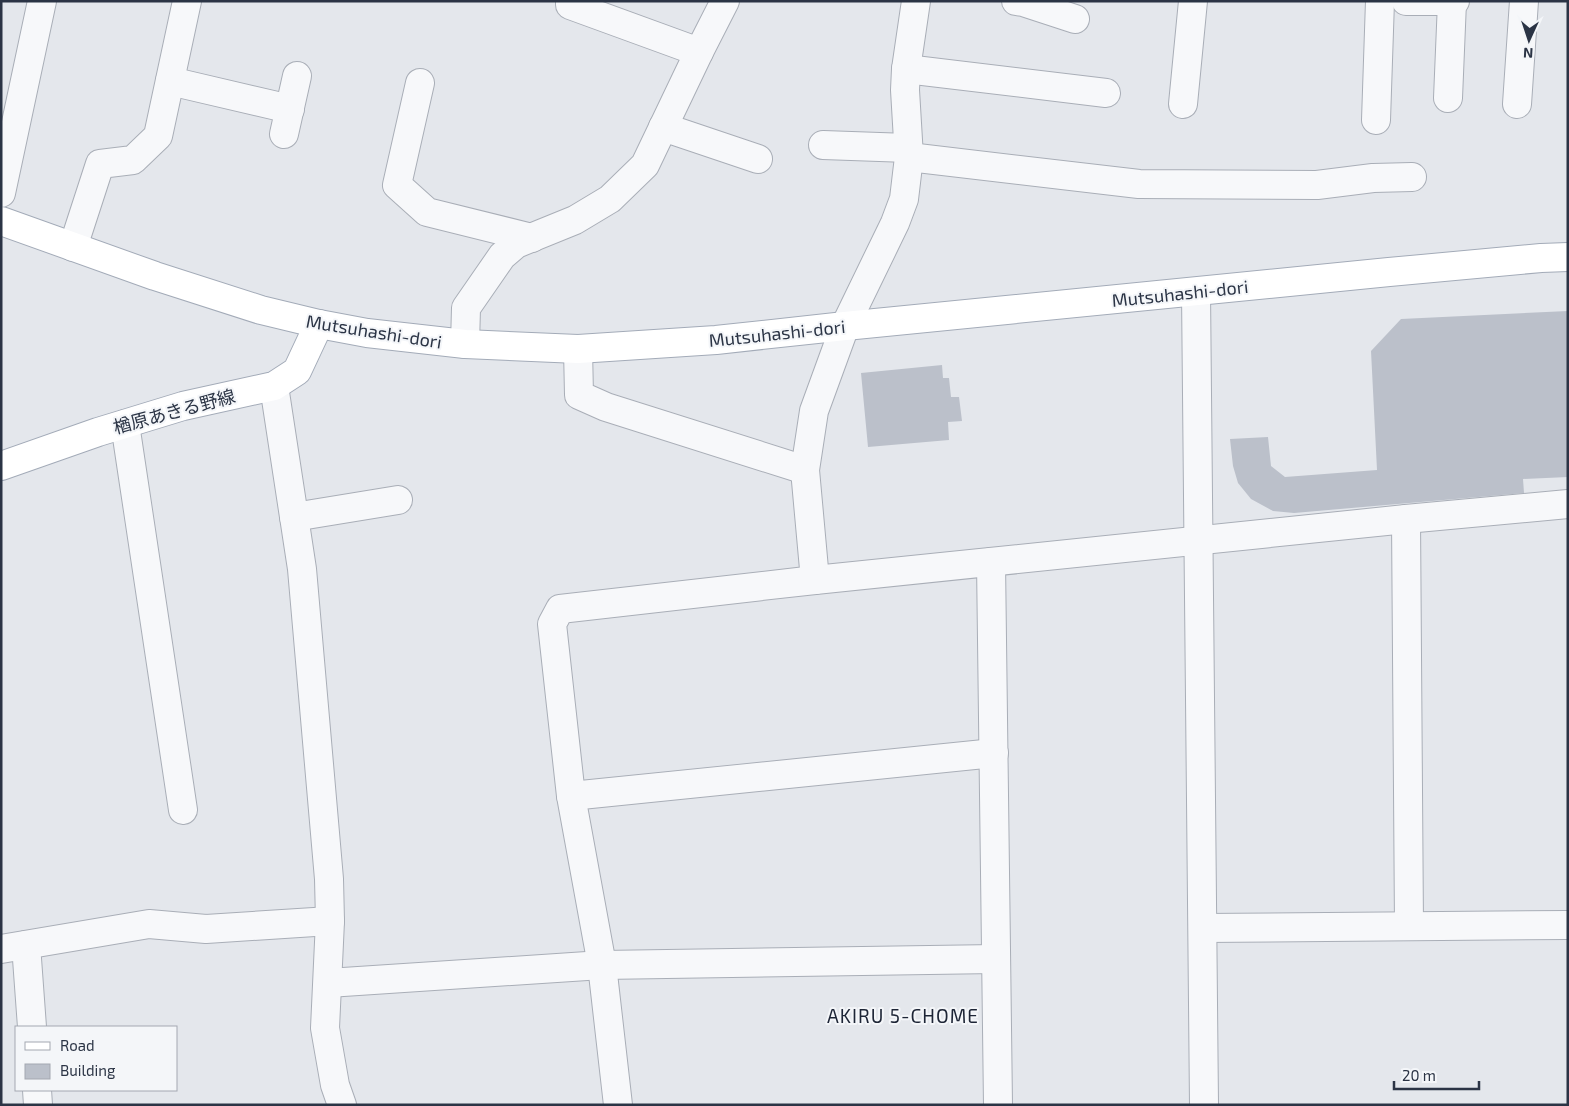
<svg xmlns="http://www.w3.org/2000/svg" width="1569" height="1106" viewBox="0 0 1569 1106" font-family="'Exo 2','Noto Sans JP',sans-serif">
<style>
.building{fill:#bbc0ca}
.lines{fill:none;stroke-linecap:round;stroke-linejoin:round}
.minor-casing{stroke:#a9aeb7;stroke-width:30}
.major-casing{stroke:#a3abb8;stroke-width:30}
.minor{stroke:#f7f8fa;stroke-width:28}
.major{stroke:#fff;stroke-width:28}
.labels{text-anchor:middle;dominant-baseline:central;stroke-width:4;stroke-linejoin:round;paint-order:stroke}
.street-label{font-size:18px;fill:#2b3445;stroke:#f4f6f9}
.neighbourhood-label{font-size:19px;letter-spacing:1px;fill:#1d2536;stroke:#f4f6f9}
</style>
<rect width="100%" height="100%" fill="#e4e7ec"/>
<g class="building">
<polygon points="1568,311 1568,477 1523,479 1524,493 1294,513 1273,511 1251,499 1238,483 1233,466 1230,439 1268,437 1271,466 1285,477 1377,470 1371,351 1401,319"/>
<polygon points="942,365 943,378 949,378 951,397 959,397 962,421 948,422 949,440 868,447 861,373"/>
</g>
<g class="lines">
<g class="minor-casing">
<g id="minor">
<polyline points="570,1 570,5 699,52"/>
<polyline points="1016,1 1023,2 1075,19"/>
<polyline points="1406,1 1455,1"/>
<polyline points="906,69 1106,93"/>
<polyline points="170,81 290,109"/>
<polyline points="420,83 397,185 427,212 532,238"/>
<polyline points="1448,98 1452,2"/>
<polyline points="1183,104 1193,1"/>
<polyline points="1517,104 1524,1"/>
<polyline points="1376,120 1380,1"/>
<polyline points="663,127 758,159"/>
<polyline points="284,134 297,76"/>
<polyline points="823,145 908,148"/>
<polyline points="909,157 1139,184 1317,185 1373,178 1412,177"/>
<polyline points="1,193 42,1"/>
<polyline points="73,247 100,164 133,160 158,136 187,1"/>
<polyline points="1196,292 1204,1105"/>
<polyline points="465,344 466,308 502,256 516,244 575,220 610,199 645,165 699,52 725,1"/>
<polyline points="578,349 579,395 606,407 805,470"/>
<polyline points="274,386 302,569 329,879 330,921 325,1028 335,1085 342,1105"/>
<polyline points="125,424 183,810"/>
<polyline points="294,517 398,500"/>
<polyline points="1406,519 1409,926"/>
<polyline points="991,562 998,1105"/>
<polyline points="815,580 805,470 814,411 845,326 895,223 904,199 909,157 905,90 906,69 916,1"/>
<polyline points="571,796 994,753"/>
<polyline points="1203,928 1568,925"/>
<polyline points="26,945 32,1027"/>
<polyline points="1,949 149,924 206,929 330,921"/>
<polyline points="328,983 602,965 996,959"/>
<polyline points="37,1090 38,1105"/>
<polyline points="618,1105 602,965 571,796 552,624 560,609 815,580 1406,519 1568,504"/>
</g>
</g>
<g class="major-casing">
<g id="major">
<polyline points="1,221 155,276 261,310 319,324 367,333 465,344 578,349 716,340 845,326 1389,272 1541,258 1568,257"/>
<polyline points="1,466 98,432 183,406 274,386 297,371 319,324"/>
</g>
</g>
<use href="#minor" class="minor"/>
<use href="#major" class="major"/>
</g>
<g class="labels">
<g class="street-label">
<text transform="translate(1180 293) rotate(-6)">Mutsuhashi-dori</text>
<text transform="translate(374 331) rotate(9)">Mutsuhashi-dori</text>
<text transform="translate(777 333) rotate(-6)">Mutsuhashi-dori</text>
<text transform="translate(174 411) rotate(-15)">楢原あきる野線</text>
</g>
<g class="neighbourhood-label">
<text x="903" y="1015">AKIRU 5-CHOME</text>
</g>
</g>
<rect width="1569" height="1106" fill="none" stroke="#2b3445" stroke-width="5"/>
<rect x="15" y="1026" width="162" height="65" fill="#f4f6f9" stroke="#a4a8b1"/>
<rect x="25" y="1042" width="25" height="8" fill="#ffffff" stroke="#a4a8b1"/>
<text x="60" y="1051" font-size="15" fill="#2b3445">Road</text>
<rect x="25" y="1064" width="25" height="15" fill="#bbc0ca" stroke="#a4a8b1"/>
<text x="60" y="1076" font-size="15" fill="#2b3445">Building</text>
<g transform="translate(1529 40) rotate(183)" stroke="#f4f6f9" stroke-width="4" paint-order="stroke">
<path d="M0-4L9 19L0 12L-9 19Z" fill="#2b3445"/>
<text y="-8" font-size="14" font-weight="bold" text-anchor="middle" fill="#2b3445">N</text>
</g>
<path d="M1394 1081v8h85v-8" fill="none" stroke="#2b3445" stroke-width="2.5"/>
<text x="1402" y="1081" font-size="15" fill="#2b3445" stroke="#f4f6f9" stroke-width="4" paint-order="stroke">20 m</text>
</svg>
